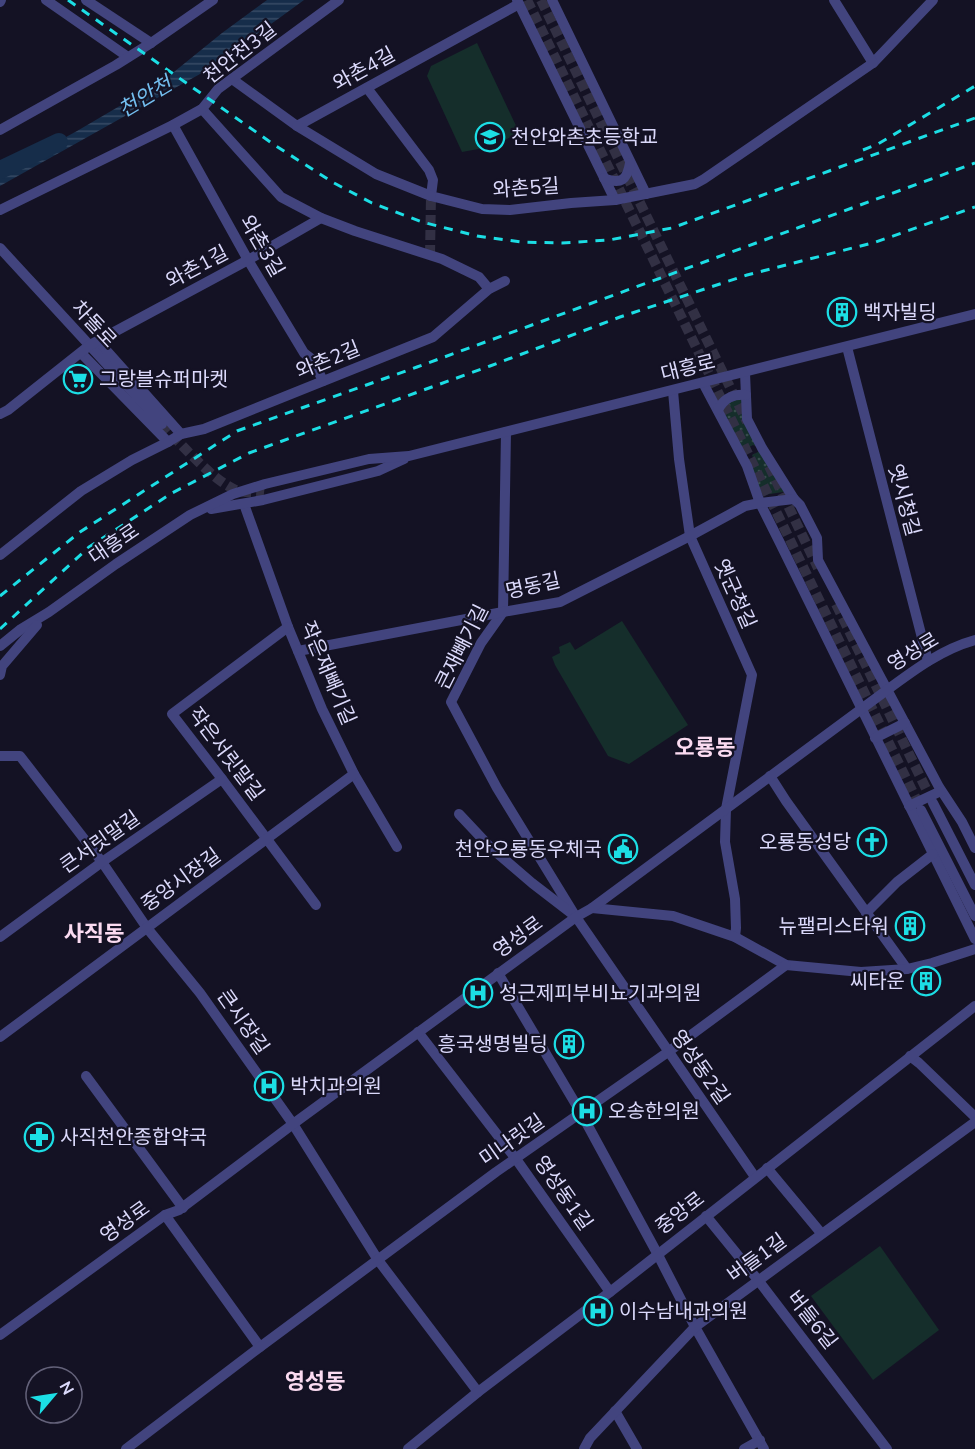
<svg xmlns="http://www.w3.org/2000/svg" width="975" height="1449" viewBox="0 0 975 1449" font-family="'Nunito Sans','Noto Sans KR',sans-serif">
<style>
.grass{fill:url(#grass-dots)}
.garden{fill:#152e2b}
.water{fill:url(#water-rules)}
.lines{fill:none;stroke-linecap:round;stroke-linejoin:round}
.river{stroke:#162d4a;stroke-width:18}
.minor-tunnel{stroke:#323044;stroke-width:10;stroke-dasharray:10 5;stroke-linecap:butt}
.minor{stroke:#42447e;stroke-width:10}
.rail{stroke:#1cdee5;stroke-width:3;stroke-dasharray:9 8;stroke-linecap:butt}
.labels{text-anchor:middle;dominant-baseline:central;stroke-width:4.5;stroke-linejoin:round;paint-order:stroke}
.street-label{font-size:20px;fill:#dbd9fb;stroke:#141224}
.poi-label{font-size:20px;fill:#dbd9fb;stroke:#141224;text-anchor:start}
.water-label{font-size:21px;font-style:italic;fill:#73beef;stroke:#141224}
.quarter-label{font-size:22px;font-weight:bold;fill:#fbdbf1;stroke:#141224}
</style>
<defs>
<pattern id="grass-dots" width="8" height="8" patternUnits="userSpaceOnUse" patternTransform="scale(1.5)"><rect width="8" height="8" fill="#152e2b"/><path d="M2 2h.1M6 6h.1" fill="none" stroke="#364c4b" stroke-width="1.8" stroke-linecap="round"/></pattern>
<pattern id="water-rules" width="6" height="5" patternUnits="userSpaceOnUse" patternTransform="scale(1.5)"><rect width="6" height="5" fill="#162d4a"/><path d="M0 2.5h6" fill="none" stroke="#374b65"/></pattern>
</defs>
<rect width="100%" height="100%" fill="#141224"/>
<g class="grass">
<polygon points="743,397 757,445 755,446 753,445 742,451 722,409 726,403"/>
<polygon points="760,451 784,491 783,492 763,495 761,493 748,463 754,460 752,455"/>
</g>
<g class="garden">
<polygon points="477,43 519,132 495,146 462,152 427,76 431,66"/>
<polygon points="622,621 688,725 629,764 608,756 555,665 552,657 560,653 559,647 570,642 575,650"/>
<polygon points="880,1246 939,1330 873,1380 811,1296"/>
</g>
<polygon class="water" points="267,0 304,0 278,19 200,74 0,186 0,169 9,168 77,131 164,80 222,33"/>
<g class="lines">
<polyline class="river" points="0,170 59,142"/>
<g class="minor-tunnel">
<polyline points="527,0 921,809"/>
<polyline points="541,0 747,422"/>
<polyline points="430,255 431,196"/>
<path d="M162 424C180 443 212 480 236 490 245 493 255 492 264 493"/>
<polyline points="769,466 818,568"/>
<polyline points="836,604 933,803"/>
</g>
<g class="minor">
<polyline points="46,0 128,57"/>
<polyline points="86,0 151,43"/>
<polyline points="517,0 615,200"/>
<polyline points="552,0 646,194"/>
<polyline points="0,2 1,0"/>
<polyline points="873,63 933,0"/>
<polyline points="232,79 297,126 519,4"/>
<polyline points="367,88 429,170 433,180 431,196 482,209 510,210 571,203 615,200 695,184 704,179 873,63 834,0"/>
<polyline points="202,109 281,197 321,218 355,231 442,259 479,277 489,289"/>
<polyline points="173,125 248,260 304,353 313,360 323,381"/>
<polyline points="297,126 376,174 431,196"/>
<polyline points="0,130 116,65 151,43 213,0"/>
<path d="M604 178C621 185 627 180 630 163"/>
<polyline points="0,210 173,125 202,109 218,89 339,0"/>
<polyline points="0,248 162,424"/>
<polyline points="98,341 181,434"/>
<polyline points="847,347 928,661"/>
<polyline points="81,353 168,442"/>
<polyline points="745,373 747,419 762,448 794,499 800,505 817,538 818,560 939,787 962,822 975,848"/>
<polyline points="703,383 747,466 760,503 780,543 975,939"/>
<polyline points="673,391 679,459 690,536 752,675 726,809 725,842 735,899 736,928 735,937"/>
<path d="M718 410C724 398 733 394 746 395"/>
<polyline points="0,414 8,410 90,345 248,260 321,218"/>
<polyline points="506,432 503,612 481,643 451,702 497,788 576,917 755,1177"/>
<polyline points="244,504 288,627 322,709 354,774 397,847"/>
<polyline points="211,509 263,500 378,471 404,459"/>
<polyline points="0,555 81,491 132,460 168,442 181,434 204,429 433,337 489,289 505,281"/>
<polyline points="288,627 172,714 222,779 316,905"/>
<polyline points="0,646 21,629 49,612 116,564 190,515 233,494 265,484 369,459 409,456 975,314"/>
<polyline points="298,651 503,612 560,602 690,536 745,506 760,503 794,499"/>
<polyline points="0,675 2,666 37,625"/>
<polyline points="875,738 905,723"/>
<polyline points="0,756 20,756 102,862 147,928 200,993 293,1124 378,1260 478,1392"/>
<polyline points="770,776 786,801 907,969"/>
<polyline points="933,803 975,885"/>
<polyline points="909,806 941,791"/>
<polyline points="921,810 975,916"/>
<polyline points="459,814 490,847 532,883 571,913"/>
<polyline points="592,908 673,916 735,937 786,965 861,972 907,969 932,963 975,949"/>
<polyline points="866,913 897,882 933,854"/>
<polyline points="0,937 102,862 222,779"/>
<polyline points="498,973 581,1113 657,1253 695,1327 764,1449"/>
<polyline points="418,1032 516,1159 610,1292"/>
<polyline points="0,1037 354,774"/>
<polyline points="910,1056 919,1063 975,1117"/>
<polyline points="86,1076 183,1208"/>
<polyline points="767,1168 821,1233"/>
<polyline points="165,1215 260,1347"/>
<polyline points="706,1216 758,1280 887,1449"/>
<path d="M0 1335 165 1215 179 1210 293 1124 576 917 592 908 887 690C914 670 942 649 975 640"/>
<polyline points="615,1411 637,1449"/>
<polyline points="126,1449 260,1347 496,1172 668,1052 786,965"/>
<polyline points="408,1449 478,1392 610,1292 975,1006"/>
<polyline points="584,1449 590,1438 695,1327 975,1122"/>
<polyline points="744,1449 760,1440"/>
</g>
<g class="rail">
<polyline points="68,0 276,146 334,183 372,203 422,222 477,236 521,242 562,243 609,240 672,228 975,118"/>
<polyline points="863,150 878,144 975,86"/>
<polyline points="0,596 80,532 237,431 417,367 975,163"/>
<polyline points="0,629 89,547 172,493 249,453 490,366 620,317 747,275 876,242 975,207"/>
</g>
</g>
<defs>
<g id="school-ring" transform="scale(1.5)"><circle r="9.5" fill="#141224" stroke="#1cdee5" stroke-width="1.5"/><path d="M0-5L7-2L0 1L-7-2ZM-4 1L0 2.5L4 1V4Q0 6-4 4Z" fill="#1cdee5"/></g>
<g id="building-ring" transform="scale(1.5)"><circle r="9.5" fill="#141224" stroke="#1cdee5" stroke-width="1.5"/><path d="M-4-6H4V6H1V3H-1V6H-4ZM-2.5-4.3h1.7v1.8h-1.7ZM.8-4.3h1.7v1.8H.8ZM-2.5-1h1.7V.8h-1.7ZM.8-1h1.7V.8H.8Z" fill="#1cdee5"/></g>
<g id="supermarket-ring" transform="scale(1.5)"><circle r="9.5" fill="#141224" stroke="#1cdee5" stroke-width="1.5"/><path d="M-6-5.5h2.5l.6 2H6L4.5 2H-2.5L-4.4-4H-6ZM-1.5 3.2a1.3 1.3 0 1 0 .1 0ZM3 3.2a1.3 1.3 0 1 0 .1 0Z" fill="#1cdee5"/></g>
<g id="church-ring" transform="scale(1.5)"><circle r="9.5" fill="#141224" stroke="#1cdee5" stroke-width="1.5"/><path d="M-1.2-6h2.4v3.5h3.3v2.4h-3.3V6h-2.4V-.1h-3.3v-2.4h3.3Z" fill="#1cdee5"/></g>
<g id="civic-ring" transform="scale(1.5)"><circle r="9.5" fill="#141224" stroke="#1cdee5" stroke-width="1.5"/><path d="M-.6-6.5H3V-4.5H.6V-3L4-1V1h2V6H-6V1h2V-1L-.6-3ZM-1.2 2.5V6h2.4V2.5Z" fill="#1cdee5"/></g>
<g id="hospital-ring" transform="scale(1.5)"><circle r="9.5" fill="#141224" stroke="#1cdee5" stroke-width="1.5"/><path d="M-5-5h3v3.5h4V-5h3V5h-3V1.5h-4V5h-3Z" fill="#1cdee5"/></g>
<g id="pharmacy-ring" transform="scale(1.5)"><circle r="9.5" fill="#141224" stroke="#1cdee5" stroke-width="1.5"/><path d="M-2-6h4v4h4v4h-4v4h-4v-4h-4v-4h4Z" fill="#1cdee5"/></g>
</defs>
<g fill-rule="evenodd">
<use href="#school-ring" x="490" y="137"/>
<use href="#building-ring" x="842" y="312"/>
<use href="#supermarket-ring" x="78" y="379"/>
<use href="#church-ring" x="872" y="842"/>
<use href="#civic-ring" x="623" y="849"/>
<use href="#building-ring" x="910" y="926"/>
<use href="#building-ring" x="926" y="981"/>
<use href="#hospital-ring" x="478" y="993"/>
<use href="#building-ring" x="569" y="1044"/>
<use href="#hospital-ring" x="269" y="1086"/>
<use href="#hospital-ring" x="587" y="1111"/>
<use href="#pharmacy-ring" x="39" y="1137"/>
<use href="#hospital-ring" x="598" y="1311"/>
</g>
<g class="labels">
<g class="street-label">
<text transform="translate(240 53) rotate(-38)">천안천3길</text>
<text transform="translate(364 69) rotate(-29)">와촌4길</text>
<text transform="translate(526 188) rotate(-4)">와촌5길</text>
<text transform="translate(262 246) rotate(60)">와촌3길</text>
<text transform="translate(197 267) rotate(-28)">와촌1길</text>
<text transform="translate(94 324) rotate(47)">차돌로</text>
<text transform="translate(328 360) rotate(-22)">와촌2길</text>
<text transform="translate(688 368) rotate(-14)">대흥로</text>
<text transform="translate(904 500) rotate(75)">옛시청길</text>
<text transform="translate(114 544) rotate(-34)">대흥로</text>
<text transform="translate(533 586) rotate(-13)">명동길</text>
<text transform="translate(735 594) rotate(66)">옛군청길</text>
<text transform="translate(462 647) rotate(-63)">큰재빼기길</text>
<text transform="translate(913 652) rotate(-31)">영성로</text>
<text transform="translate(328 673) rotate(67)">작은재빼기길</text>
<text transform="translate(226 754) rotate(53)">작은서릿말길</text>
<text transform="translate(100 842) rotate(-35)">큰서릿말길</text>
<text transform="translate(181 880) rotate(-36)">중앙시장길</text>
<text transform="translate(518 937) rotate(-36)">영성로</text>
<text transform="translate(243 1022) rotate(55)">큰시장길</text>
<text transform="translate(700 1067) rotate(55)">영성동2길</text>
<text transform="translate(512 1140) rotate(-35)">미나릿길</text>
<text transform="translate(563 1193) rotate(55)">영성동1길</text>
<text transform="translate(680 1213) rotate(-38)">중앙로</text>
<text transform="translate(125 1222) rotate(-36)">영성로</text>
<text transform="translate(757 1258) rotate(-36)">버들1길</text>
<text transform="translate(812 1320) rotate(52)">버들6길</text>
</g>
<g class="poi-label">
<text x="511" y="137">천안와촌초등학교</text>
<text x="863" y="312">백자빌딩</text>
<text x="99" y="379">그랑블슈퍼마켓</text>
<text x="851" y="842" text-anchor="end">오룡동성당</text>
<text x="602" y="849" text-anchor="end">천안오룡동우체국</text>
<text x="889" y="926" text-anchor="end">뉴팰리스타워</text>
<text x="905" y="981" text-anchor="end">씨타운</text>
<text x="499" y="993">성근제피부비뇨기과의원</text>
<text x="548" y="1044" text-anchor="end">흥국생명빌딩</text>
<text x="290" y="1086">박치과의원</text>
<text x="608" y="1111">오송한의원</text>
<text x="60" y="1137">사직천안종합약국</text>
<text x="619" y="1311">이수남내과의원</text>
</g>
<g class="water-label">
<text transform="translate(145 97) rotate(-31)">천안천</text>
</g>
<g class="quarter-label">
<text x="705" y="748">오룡동</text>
<text x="94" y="934">사직동</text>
<text x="315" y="1382">영성동</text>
</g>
</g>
<g transform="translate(54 1395) rotate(61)"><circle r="28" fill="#141224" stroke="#64627a" stroke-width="1.5"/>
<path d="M0-4.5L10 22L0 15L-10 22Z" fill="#1cdee5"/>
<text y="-9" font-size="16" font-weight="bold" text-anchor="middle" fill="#dbd9fb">N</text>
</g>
</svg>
